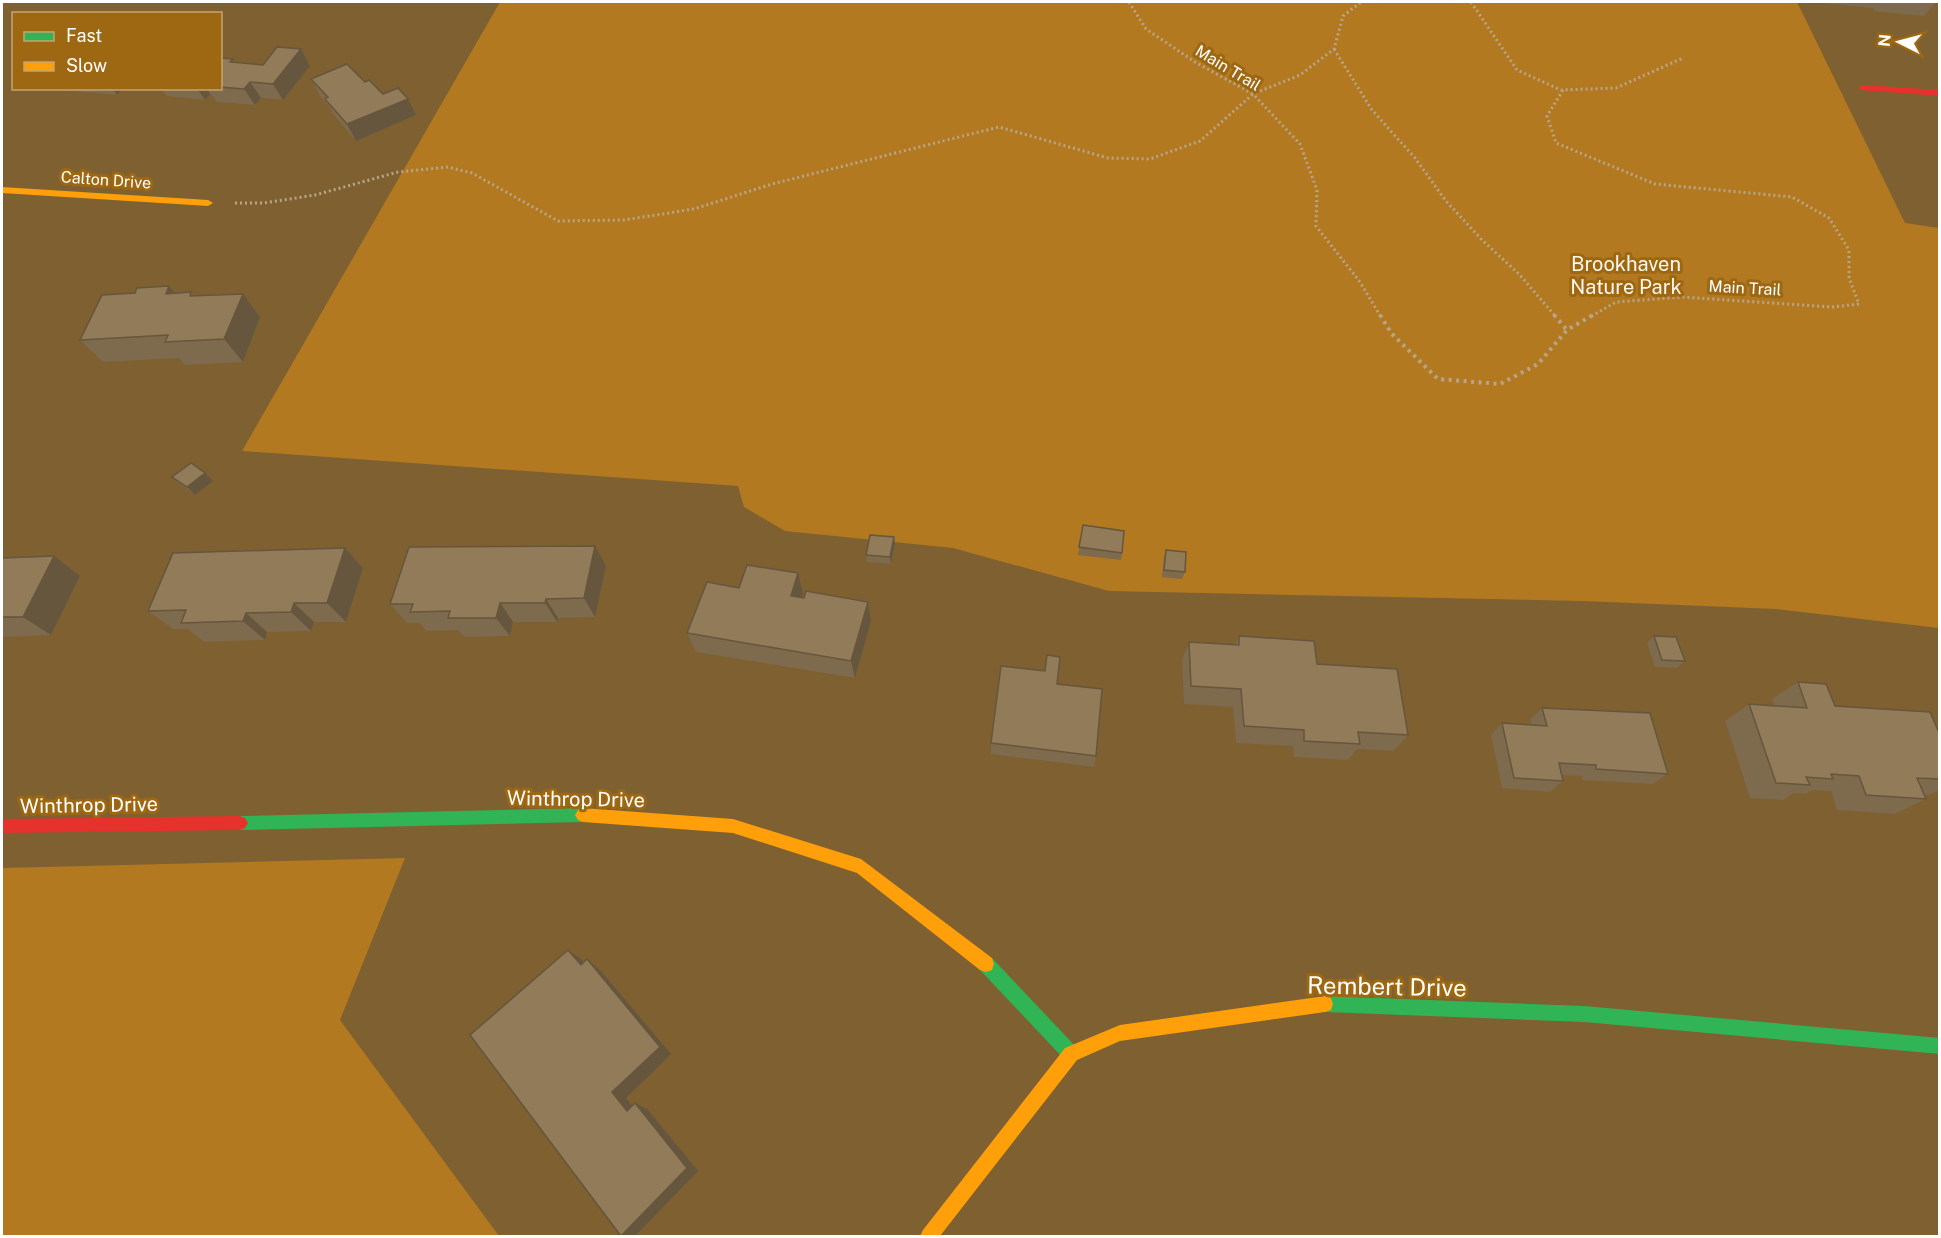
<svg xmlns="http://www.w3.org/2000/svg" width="1941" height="1238" viewBox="0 0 1941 1238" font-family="'Public Sans',sans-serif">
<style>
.green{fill:#b37921}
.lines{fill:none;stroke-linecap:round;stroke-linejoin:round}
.path-far1{stroke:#b8a589;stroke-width:3;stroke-dasharray:2 3;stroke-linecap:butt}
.path{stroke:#b8a589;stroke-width:4;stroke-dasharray:3 4.5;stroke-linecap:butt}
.fast{fill:#30b455;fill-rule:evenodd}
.slow{fill:#ff9f0a;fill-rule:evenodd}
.jam{fill:#e5322d;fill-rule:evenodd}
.wall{fill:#7e6a4c}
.shaded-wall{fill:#66563e}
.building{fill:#927b58;stroke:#66563e;stroke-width:1.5}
.labels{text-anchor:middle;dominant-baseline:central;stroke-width:6;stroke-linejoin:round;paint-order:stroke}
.far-street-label{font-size:16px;fill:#fff;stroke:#9e6711}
.park-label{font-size:20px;fill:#fff8ee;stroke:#9e6711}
.street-label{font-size:20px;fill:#fff;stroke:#9e6711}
.near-street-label{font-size:24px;fill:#fff;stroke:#9e6711}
</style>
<rect width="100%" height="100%" fill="#7e6031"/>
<g class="green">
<polygon points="500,2 1797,2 1905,223 1939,228 1939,628 1776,609 1583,601 1109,591 953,548 785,531 744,507 738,486 242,451"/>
<polygon points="405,858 340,1020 499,1236 2,1236 2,868"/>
</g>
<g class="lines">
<g class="path-far1">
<polyline points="1129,2 1146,29 1195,62 1253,94 1300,144 1317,190 1316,226 1360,282 1381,317"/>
<polyline points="1471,2 1517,70 1561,90 1616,88 1683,58"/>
<polyline points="1334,49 1372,110 1415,158 1446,201 1482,240 1519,274 1556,317"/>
<polyline points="1563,90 1547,116 1556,143 1655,184 1792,197 1829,218 1849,250 1849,278 1859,304 1832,307 1683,297 1616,302 1590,317"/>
<polyline points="235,203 264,203 315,195 398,172 448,167 472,173 558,221 624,220 694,209 772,184 999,127 1108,158 1150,159 1200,141 1253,94 1300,75 1334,49 1343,16 1361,2"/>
</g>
<g class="path">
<polyline points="1380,315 1392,334 1438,379 1500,384 1538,364 1567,330 1593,315"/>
<polyline points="1554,315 1567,330"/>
</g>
<g class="fast">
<polygon points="583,808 588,810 591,815 588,820 583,822 240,830 235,828 232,823 235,818 240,816"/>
<polygon points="986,956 992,958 1077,1048 1079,1054 1077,1060 1071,1062 1065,1060 980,970 978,964 980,958"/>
<polygon points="1325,996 1584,1006 1940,1038 1940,1054 1584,1022 1325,1012 1319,1010 1317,1004 1319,998"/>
</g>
<g class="slow">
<polygon points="2,187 208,200 213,203 208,206 2,193"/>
<polygon points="583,808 733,819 861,859 992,958 994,964 992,970 986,972 980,970 857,873 733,833 583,822 578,820 575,815 578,810"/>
<polygon points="1325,996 1331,998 1333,1004 1331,1010 1325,1012 1120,1041 1077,1060 940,1236 920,1236 923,1230 1065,1048 1120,1025"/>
</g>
<g class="jam">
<polygon points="1863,85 1940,90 1940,96 1860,90 1858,88"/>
<polygon points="240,816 245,818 248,823 245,828 240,830 2,833 2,819"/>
</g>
</g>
<g class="wall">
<polygon points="1823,2 1936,2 1924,16 1874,11 1873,8 1823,3"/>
<polygon points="220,58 235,62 263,65 310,66 283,100 261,98 255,105 217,102 211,94 210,94 205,100 167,96 161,88 220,88"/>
<polygon points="311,79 365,82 416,115 356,141 334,115 328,105 320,96"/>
<polygon points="62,88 123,88 117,95 63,90"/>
<polygon points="174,293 195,296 243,294 260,317 243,362 185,365 179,358 103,362 80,340"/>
<polygon points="205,473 213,481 195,495 180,484 172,477"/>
<polygon points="1083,525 1122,553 1121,560 1078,555"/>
<polygon points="895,544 891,564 867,562 866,555"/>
<polygon points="345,548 363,568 346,622 314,622 311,631 267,632 265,640 204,642 188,629 173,629 148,611"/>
<polygon points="1166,550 1185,572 1182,579 1162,577 1164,557"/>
<polygon points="54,556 80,576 51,635 2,637 2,558"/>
<polygon points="606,566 595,617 558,618 557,622 513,622 510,636 464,637 458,630 426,631 420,623 407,623 390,604"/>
<polygon points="739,588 803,593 801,598 871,621 855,678 696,652 687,633"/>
<polygon points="1239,636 1317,664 1408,735 1394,751 1357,749 1348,760 1294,757 1293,746 1236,743 1233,707 1184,704 1182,660 1189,642 1235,645"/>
<polygon points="1654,636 1685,661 1677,668 1655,667 1647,643"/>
<polygon points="1798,682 1835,706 1940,735 1940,790 1928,795 1924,795 1926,799 1895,814 1837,810 1831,791 1813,790 1805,794 1794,793 1783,800 1750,798 1725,721 1749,704 1775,706 1772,699"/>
<polygon points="1057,684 1096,756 1094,767 991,754 991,743"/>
<polygon points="1542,708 1668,774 1653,784 1582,780 1582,776 1562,775 1563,781 1550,792 1502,788 1491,735 1502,723 1532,725 1530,719"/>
</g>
<g class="shaded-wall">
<polygon points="301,49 310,66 283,100 273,84"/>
<polygon points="250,82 261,98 255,105 244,89"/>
<polygon points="112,88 123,88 117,95"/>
<polygon points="197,88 207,88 210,94 205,100"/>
<polygon points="408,99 416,115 356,141 347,124"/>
<polygon points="169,286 188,310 166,294"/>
<polygon points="243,294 260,317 243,362 224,339"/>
<polygon points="205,473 213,481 195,495 187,487"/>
<polygon points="894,537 895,544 891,564 890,557"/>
<polygon points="595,546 606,566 595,617 584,598"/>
<polygon points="345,548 363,568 346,622 327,603"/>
<polygon points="54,556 80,576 51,635 23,617"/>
<polygon points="798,573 803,593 796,615 791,596"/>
<polygon points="546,599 558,618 557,622 545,603"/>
<polygon points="868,602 871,621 855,678 851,661"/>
<polygon points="294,603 314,622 311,631 291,612"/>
<polygon points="500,603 513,622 510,636 496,618"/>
<polygon points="246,613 267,632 265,640 243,621"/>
<polygon points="568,950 582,960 595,975 581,965"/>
<polygon points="587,959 600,970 671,1054 626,1098 640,1116 627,1111 612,1092"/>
<polygon points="635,1103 647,1109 698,1171 635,1236 621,1236"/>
</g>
<g class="building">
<polygon points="277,47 301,49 273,84 250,82 244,89 220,87 220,58 233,59 230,62 263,65"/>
<polygon points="347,64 365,82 369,80 383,94 398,88 408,99 347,124 325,99 328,97 311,79"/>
<polygon points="169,286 166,294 191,292 190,296 243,294 224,339 165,342 168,335 80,340 102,295 135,293 137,288"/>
<polygon points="191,463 205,473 187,487 172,477"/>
<polygon points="1083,525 1124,531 1122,553 1079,547"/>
<polygon points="870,535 894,537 890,557 866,555"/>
<polygon points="595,546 584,598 546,599 545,603 500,603 496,618 448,618 450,611 410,612 413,604 390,604 409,547"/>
<polygon points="345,548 327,603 294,603 291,612 246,613 243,621 181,623 186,610 148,611 173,553"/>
<polygon points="1166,550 1186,552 1185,572 1164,570"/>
<polygon points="54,556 23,617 2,617 2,558"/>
<polygon points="747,565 798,573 791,596 804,598 806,591 868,602 851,661 687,633 707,582 739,588"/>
<polygon points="1239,636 1314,641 1317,664 1397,669 1408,735 1358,732 1360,744 1304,741 1304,730 1244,726 1241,689 1191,686 1189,642 1239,645"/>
<polygon points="1654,636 1676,637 1685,661 1662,660"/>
<polygon points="1047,655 1060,657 1057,684 1102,689 1096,756 991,743 1001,666 1045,671"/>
<polygon points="1798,682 1826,684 1835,706 1930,712 1940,735 1940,779 1917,778 1926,799 1866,795 1859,776 1831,774 1833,779 1806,777 1810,785 1776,783 1749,704 1807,708"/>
<polygon points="1542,708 1650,713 1668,774 1596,769 1596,765 1559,763 1563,781 1514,778 1502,723 1547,726"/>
<polygon points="568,950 581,965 587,959 660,1047 612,1092 627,1111 635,1103 687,1168 621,1236 470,1035"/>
</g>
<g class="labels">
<g class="far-street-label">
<text transform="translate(1228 68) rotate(31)">Main Trail</text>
<text transform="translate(106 180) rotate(4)">Calton Drive</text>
<text transform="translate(1745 288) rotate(3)">Main Trail</text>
</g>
<g class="park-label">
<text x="1626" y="264">Brookhaven<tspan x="1626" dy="23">Nature Park</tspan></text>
</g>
<g class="street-label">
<text transform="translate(576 799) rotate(1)">Winthrop Drive</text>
<text transform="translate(89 805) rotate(-1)">Winthrop Drive</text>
</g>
<g class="near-street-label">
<text transform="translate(1387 986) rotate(1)">Rembert Drive</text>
</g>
</g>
<rect width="1941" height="1238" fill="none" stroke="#ffffff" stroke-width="6"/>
<rect x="12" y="12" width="210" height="78" fill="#9e6711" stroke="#c5a470" stroke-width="1.5"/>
<rect x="24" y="32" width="30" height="9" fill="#30b455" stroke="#c5a470" stroke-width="1.5"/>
<text x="66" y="42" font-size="18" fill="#ffffff">Fast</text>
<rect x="24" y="62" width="30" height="9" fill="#ff9f0a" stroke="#c5a470" stroke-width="1.5"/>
<text x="66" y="72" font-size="18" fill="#ffffff">Slow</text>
<g transform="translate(1899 42) rotate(276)" stroke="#9e6711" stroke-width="4.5" paint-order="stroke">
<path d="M0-4.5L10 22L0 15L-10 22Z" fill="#ffffff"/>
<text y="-9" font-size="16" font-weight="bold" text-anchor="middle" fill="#ffffff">N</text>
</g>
</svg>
